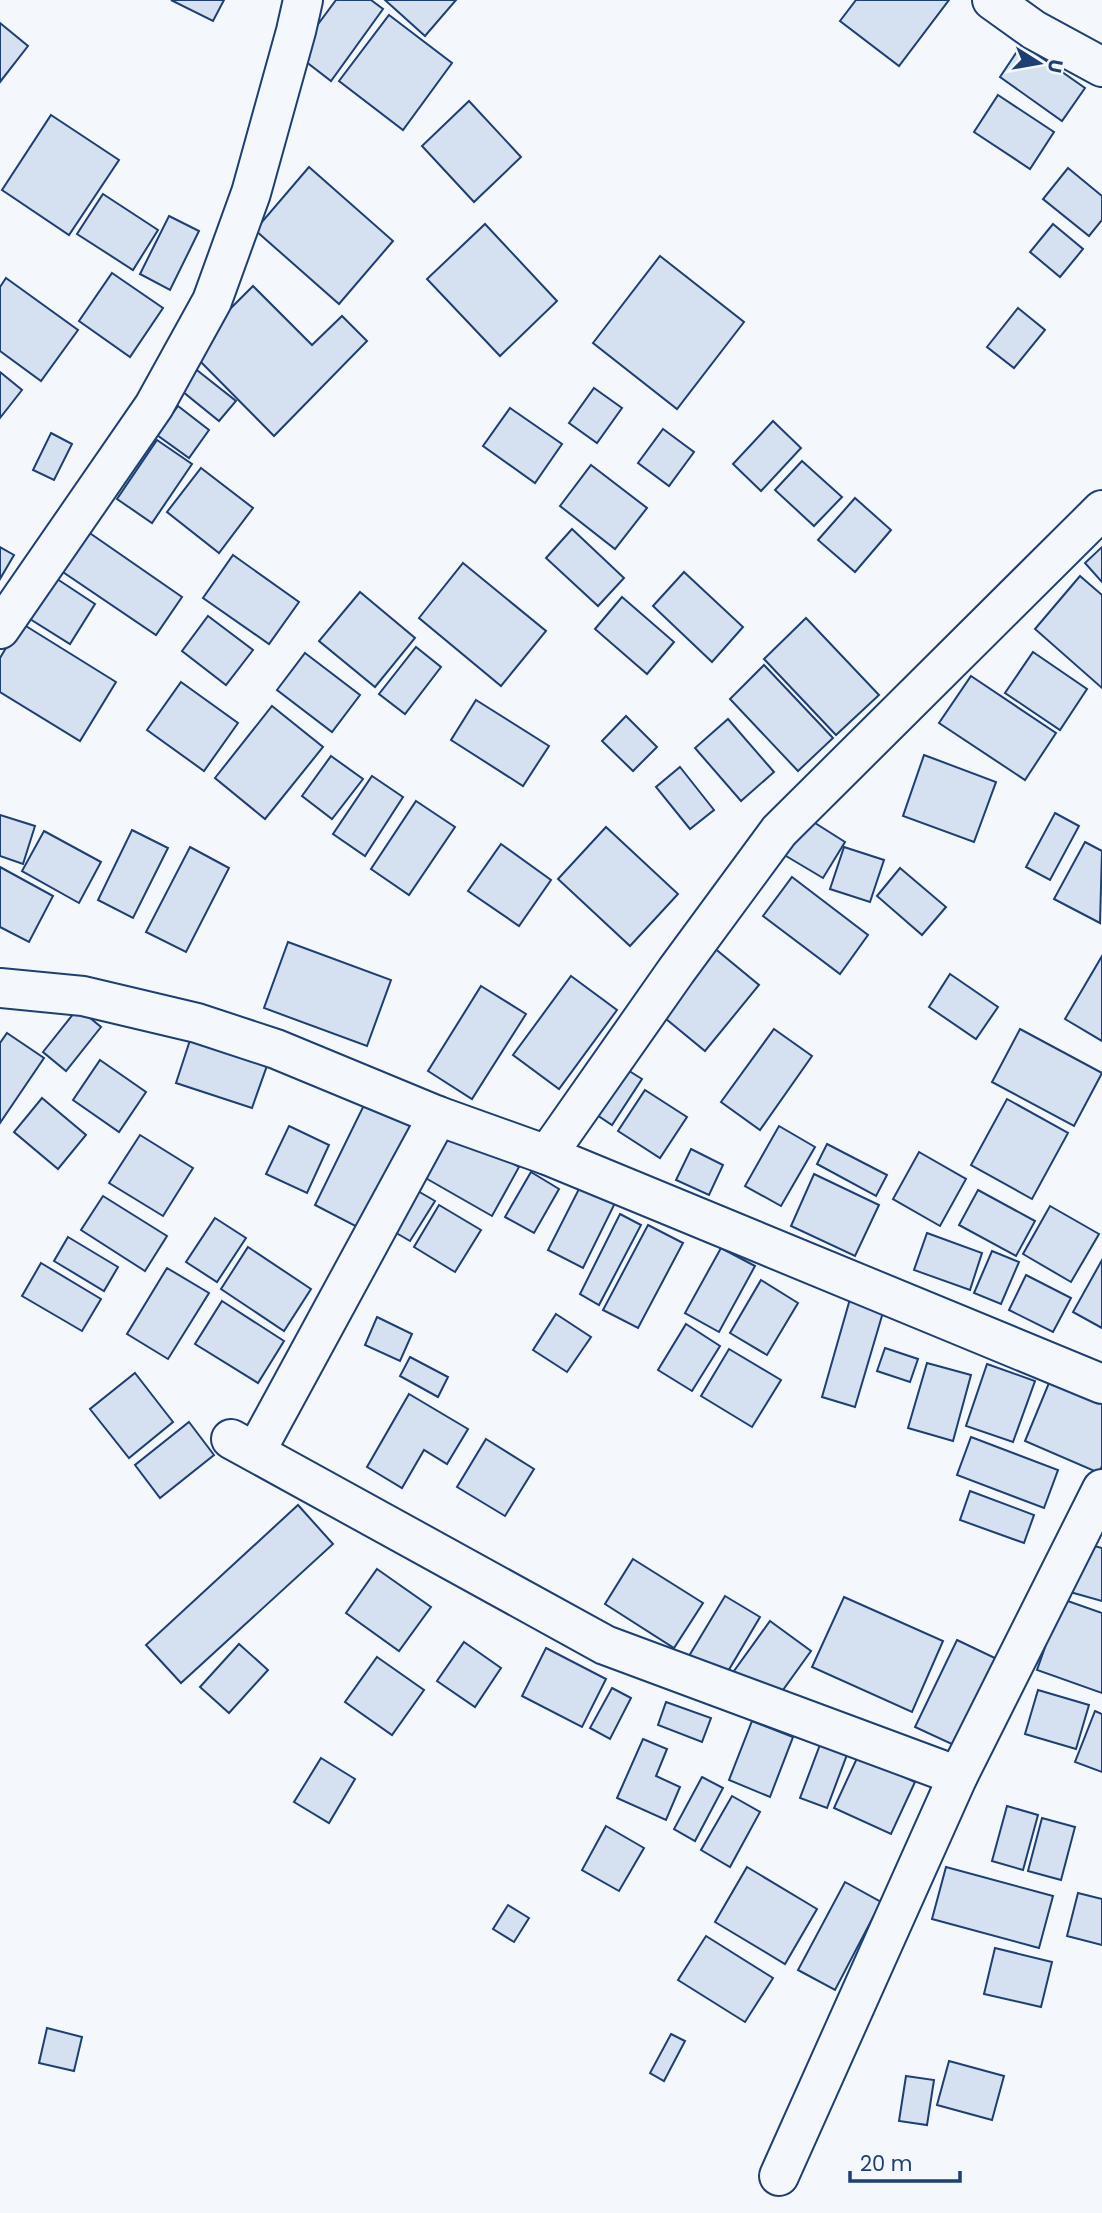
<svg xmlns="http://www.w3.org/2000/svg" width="1102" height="2213" viewBox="0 0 1102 2213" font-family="Poppins,sans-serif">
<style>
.building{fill:#d5e0f0;stroke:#1d3f73;stroke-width:2}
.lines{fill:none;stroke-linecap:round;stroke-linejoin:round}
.minor-casing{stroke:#1d3f73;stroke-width:42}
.minor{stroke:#f4f7fb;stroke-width:38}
</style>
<rect width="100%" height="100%" fill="#f4f7fb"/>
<g class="building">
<polygon points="171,0 224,0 213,21"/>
<polygon points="336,0 371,0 383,9 331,81 296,54"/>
<polygon points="385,0 456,0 425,36"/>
<polygon points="856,0 949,0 899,66 840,21"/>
<polygon points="389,15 452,63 403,130 339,81"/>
<polygon points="0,23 28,46 0,82"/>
<polygon points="1022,44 1085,88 1062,121 1000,77"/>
<polygon points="998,95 1054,132 1030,169 974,132"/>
<polygon points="469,101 521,157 474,202 422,146"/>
<polygon points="51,115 119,160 69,235 2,190"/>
<polygon points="309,167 393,241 339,304 255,230"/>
<polygon points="1068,168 1102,196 1102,220 1089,236 1043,199"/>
<polygon points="103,194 158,230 133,270 77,234"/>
<polygon points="169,216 199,231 170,290 140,274"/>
<polygon points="485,224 557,301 500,356 427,279"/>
<polygon points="1053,224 1083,249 1060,277 1030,252"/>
<polygon points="660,256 744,322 677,409 593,343"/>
<polygon points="112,273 163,308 130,357 79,321"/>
<polygon points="6,278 78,330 41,381 0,351 0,287"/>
<polygon points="253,286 312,345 342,316 367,341 274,436 189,350"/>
<polygon points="1018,308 1045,330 1014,368 987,347"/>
<polygon points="193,367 236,401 219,421 177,387"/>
<polygon points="0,372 22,390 0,418"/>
<polygon points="594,388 622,408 597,443 569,423"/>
<polygon points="178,406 209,430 189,458 157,435"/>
<polygon points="510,408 562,444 535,483 483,446"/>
<polygon points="773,421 801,448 761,491 733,464"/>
<polygon points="663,429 694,452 669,486 638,463"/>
<polygon points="51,433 72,444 54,480 33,470"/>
<polygon points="157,440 192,464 152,523 117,499"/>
<polygon points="802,461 842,497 814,526 775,490"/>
<polygon points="591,465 647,508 615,549 560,506"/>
<polygon points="201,468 253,508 219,553 167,512"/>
<polygon points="855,498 891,530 855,572 818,540"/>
<polygon points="81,527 182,597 156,635 54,566"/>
<polygon points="572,529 624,578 598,606 546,558"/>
<polygon points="0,547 14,555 0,579"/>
<polygon points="1102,547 1102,582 1085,563"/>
<polygon points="233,555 299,602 269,644 203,598"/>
<polygon points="463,563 546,631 501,686 419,618"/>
<polygon points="684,572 743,627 712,662 653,606"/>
<polygon points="48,573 95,604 70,644 22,614"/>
<polygon points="1080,576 1102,595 1102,688 1035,629"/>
<polygon points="360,592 415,638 375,687 319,641"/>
<polygon points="622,597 674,642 647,674 595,629"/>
<polygon points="208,616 253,650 226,685 182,651"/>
<polygon points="806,618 879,695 836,735 764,659"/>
<polygon points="21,623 116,682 80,741 0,692 0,658"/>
<polygon points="416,647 441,667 405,714 379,694"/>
<polygon points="1033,652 1087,689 1060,730 1005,693"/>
<polygon points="305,653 360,695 332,732 277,690"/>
<polygon points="764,665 833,738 798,771 730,699"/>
<polygon points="971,676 1056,733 1025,780 939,723"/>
<polygon points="181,682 238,723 204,771 147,730"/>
<polygon points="476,700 549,746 523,786 451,740"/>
<polygon points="272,706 323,747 265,819 215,778"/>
<polygon points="626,716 657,747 633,771 602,741"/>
<polygon points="728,719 774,772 741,801 695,748"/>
<polygon points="924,755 996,782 974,842 903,816"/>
<polygon points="331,756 363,779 332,819 302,796"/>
<polygon points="680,767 714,810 690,829 656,787"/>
<polygon points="372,776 403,797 365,856 333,834"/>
<polygon points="416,801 455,827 409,895 371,869"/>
<polygon points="1055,813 1079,826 1050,880 1026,867"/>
<polygon points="0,815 35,826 23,864 0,856"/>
<polygon points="804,816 845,842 823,878 781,853"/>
<polygon points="606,827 678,894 630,946 558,879"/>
<polygon points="132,830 168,848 133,918 98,900"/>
<polygon points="44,831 101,862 79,903 22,871"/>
<polygon points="1085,842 1102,851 1100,923 1054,899"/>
<polygon points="501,844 551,880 519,926 468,891"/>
<polygon points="190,847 229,868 186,952 146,932"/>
<polygon points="844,847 884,860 870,902 830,889"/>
<polygon points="0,867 53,896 29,942 0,927"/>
<polygon points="900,868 946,907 922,935 877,896"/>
<polygon points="792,877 868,935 840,974 763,916"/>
<polygon points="288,942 391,980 367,1046 264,1008"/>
<polygon points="713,947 759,985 705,1051 660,1014"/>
<polygon points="1102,956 1102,1041 1065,1019"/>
<polygon points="950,974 998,1007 976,1039 929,1007"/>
<polygon points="571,976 617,1010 559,1089 513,1055"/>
<polygon points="481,986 526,1014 472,1099 428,1071"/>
<polygon points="78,1008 101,1027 66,1071 43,1052"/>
<polygon points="774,1029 812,1056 760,1130 721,1102"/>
<polygon points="1020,1029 1102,1073 1074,1126 992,1082"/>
<polygon points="7,1033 44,1058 0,1123 0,1043"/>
<polygon points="192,1034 269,1060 252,1108 176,1083"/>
<polygon points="100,1060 146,1092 119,1132 73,1100"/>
<polygon points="618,1064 642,1079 612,1125 588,1109"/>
<polygon points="645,1090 687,1117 660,1158 618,1131"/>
<polygon points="42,1098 86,1135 58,1169 14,1132"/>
<polygon points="1007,1099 1068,1133 1032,1199 971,1165"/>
<polygon points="366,1101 417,1127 365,1231 315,1205"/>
<polygon points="443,1124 519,1167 492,1216 415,1172"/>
<polygon points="289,1126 329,1145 307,1193 266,1174"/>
<polygon points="779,1126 815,1147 781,1206 745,1186"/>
<polygon points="140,1135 193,1168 163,1216 109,1183"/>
<polygon points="827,1144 887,1175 876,1196 817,1164"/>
<polygon points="691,1149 723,1165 709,1195 676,1180"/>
<polygon points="919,1152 966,1179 940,1226 893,1199"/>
<polygon points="531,1172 559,1189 534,1233 505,1217"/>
<polygon points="814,1174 879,1205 855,1256 791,1226"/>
<polygon points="582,1183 616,1201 583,1268 548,1250"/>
<polygon points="411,1187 435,1201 410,1241 386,1227"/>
<polygon points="978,1190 1035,1221 1016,1256 959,1225"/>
<polygon points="103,1196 167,1236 145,1271 81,1230"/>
<polygon points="439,1205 481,1230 455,1272 414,1247"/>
<polygon points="1050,1206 1099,1234 1071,1282 1023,1254"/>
<polygon points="620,1214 641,1225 599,1305 580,1294"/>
<polygon points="215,1218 246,1238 217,1282 186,1262"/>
<polygon points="648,1225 683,1243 638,1328 603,1310"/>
<polygon points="927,1233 982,1253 970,1290 914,1270"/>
<polygon points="68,1237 118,1267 104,1291 54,1261"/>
<polygon points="248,1247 311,1289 284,1331 221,1289"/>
<polygon points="721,1248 755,1266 719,1332 685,1313"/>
<polygon points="992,1251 1019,1262 1001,1304 974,1293"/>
<polygon points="1102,1260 1102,1328 1073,1312"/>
<polygon points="41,1263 101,1299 82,1331 22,1296"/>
<polygon points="167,1268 209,1293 168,1359 127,1334"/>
<polygon points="1026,1275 1071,1298 1053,1332 1009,1310"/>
<polygon points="761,1280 798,1303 767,1355 730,1333"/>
<polygon points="850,1299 884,1309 855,1407 822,1397"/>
<polygon points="222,1301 284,1341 258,1383 195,1344"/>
<polygon points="556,1314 591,1337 567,1372 533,1350"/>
<polygon points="377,1317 412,1334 400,1361 365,1345"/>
<polygon points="686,1324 720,1346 692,1391 658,1370"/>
<polygon points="885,1348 918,1359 910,1382 877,1371"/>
<polygon points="729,1349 781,1380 752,1427 701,1396"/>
<polygon points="410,1357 448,1377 438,1397 400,1376"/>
<polygon points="927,1363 971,1375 953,1441 908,1428"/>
<polygon points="987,1364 1035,1381 1013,1442 966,1426"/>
<polygon points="135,1373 173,1422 129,1458 90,1409"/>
<polygon points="1051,1378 1102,1399 1102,1466 1099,1473 1025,1441"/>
<polygon points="409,1394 468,1429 447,1464 424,1450 402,1488 367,1467"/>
<polygon points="189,1422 214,1455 160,1498 135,1465"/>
<polygon points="971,1437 1058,1470 1044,1508 957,1475"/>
<polygon points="486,1439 534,1469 505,1516 457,1487"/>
<polygon points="970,1491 1034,1515 1024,1543 960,1520"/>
<polygon points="298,1505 333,1544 181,1683 146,1645"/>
<polygon points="1083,1543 1102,1548 1102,1601 1070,1592"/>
<polygon points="633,1559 703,1603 674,1648 605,1604"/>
<polygon points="377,1569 431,1607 399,1651 346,1613"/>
<polygon points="725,1596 760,1617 724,1678 689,1656"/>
<polygon points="844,1597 943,1641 912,1712 812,1667"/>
<polygon points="1062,1599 1102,1613 1102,1693 1037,1670"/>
<polygon points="770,1621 811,1651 775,1701 734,1671"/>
<polygon points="957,1640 997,1659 956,1746 915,1727"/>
<polygon points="464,1642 501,1668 475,1707 437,1681"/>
<polygon points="239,1644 268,1670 229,1713 200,1687"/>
<polygon points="546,1648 606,1679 582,1727 522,1696"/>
<polygon points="377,1657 424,1690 392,1735 345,1702"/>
<polygon points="612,1688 631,1698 610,1739 590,1728"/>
<polygon points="1038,1690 1089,1705 1076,1749 1025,1734"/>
<polygon points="666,1702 711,1718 702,1742 658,1725"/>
<polygon points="1095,1711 1102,1714 1102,1772 1075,1762"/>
<polygon points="752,1721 793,1737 770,1797 729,1780"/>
<polygon points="643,1739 667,1749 656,1776 680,1787 666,1820 617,1798"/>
<polygon points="821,1742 848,1752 827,1808 800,1798"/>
<polygon points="858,1756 915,1782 891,1834 834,1808"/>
<polygon points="321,1758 355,1779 329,1823 294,1802"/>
<polygon points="702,1777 723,1788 695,1841 674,1829"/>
<polygon points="732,1796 760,1812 730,1867 701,1850"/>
<polygon points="1007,1806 1038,1815 1023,1870 992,1861"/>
<polygon points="1042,1818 1075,1827 1061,1880 1028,1871"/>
<polygon points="606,1826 644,1848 619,1891 582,1870"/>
<polygon points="747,1867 817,1909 785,1964 715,1922"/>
<polygon points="946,1867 1053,1896 1039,1948 932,1919"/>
<polygon points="845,1882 881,1902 835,1990 798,1970"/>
<polygon points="1078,1893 1102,1899 1102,1945 1067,1936"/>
<polygon points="508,1905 529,1918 514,1942 493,1929"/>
<polygon points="706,1936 773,1978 745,2022 678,1980"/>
<polygon points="995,1948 1052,1962 1041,2007 984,1994"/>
<polygon points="47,2028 82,2037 74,2071 39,2063"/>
<polygon points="671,2034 685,2041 664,2081 650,2073"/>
<polygon points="949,2061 1004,2076 992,2120 937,2105"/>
<polygon points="906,2076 934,2080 927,2125 899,2121"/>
</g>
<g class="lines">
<g class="minor-casing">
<g id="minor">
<polyline points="992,0 1034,30 1102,67"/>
<polyline points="0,629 154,406 212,301 251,193 296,31 303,0"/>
<polyline points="0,988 83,996 197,1023 276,1049 438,1116 547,1155 1102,1384"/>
<polyline points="547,1155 676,971 779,831 1102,510"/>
<polyline points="231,1439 605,1645 958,1776"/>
<polyline points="256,1451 438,1116"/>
<polyline points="779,2176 958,1776 1102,1489"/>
</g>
</g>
<use href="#minor" class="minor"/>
</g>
<g transform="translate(1039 63) rotate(101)" stroke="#f4f7fb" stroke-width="5" paint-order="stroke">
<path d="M0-5L12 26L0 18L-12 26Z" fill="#1d3f73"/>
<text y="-10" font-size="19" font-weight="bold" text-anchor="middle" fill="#1d3f73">U</text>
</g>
<path d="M850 2171v10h110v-10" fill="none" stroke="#1d3f73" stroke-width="3.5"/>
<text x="860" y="2171" font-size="21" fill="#1d3f73" stroke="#f4f7fb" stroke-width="5" paint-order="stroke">20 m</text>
</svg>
